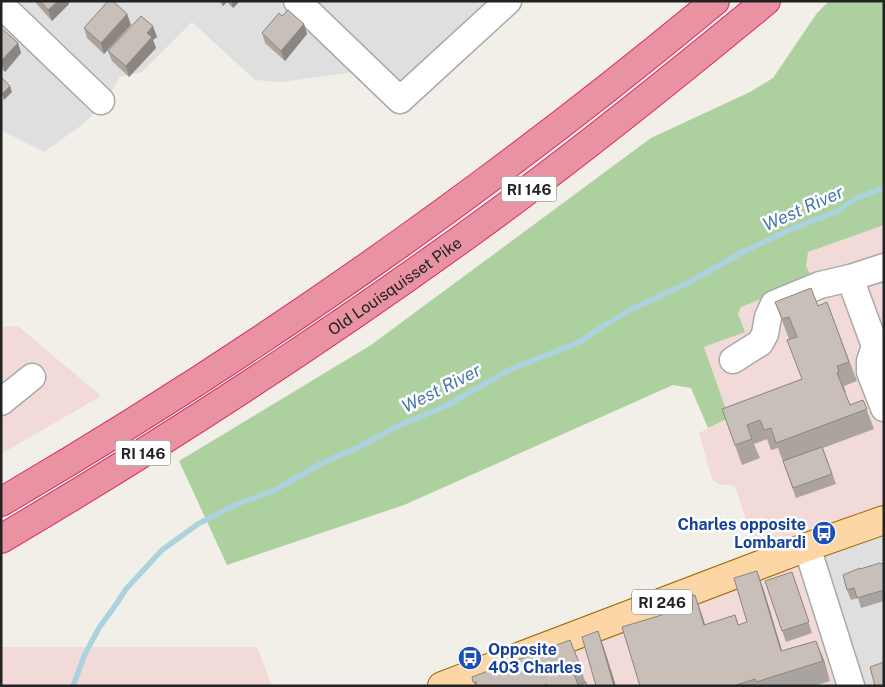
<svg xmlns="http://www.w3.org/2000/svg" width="885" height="687" viewBox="0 0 885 687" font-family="'Public Sans',sans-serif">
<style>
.residential{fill:#e0dfdf}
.commercial{fill:#f2dad9}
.forest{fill:#add19e}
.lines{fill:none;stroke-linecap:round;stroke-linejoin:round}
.stream{stroke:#aad3df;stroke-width:5.5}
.minor-casing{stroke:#a9a9a9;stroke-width:29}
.major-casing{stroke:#a06b00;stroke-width:30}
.highway-casing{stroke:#dc2a67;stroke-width:30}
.minor{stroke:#fff;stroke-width:26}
.major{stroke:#fcd6a4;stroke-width:28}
.highway{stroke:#e892a2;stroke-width:28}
.wall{fill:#aba49e}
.shaded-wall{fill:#8b8681}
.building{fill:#c7bfb8;stroke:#8b8681}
.labels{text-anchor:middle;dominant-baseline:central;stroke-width:5;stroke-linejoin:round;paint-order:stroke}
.shield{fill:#fff;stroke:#646464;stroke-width:1}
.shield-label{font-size:15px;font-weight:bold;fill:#222}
.street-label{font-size:16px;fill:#222;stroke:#fff}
.transit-label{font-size:16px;font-weight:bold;fill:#164399;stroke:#fff;text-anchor:end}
.water-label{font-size:18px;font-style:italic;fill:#4a7aab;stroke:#fff}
</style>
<rect width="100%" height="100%" fill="#f2efe9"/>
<g class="residential">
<polygon points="1,1 510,1 407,98 369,70 281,82 255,80 192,22 142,72 120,77 102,107 79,127 44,152 1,130"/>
<polygon points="884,522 884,686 843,686 806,551"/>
</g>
<g class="commercial">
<polygon points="884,225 884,522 806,551 843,686 463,686 761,565 735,486 718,484 712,479 699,433 729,418 704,347 744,332 738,314 741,307 812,279 806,266 807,252"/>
<polygon points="18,326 101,396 1,454 1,327"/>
<polygon points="1,647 257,647 272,686 1,686"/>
</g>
<polygon class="forest" points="829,1 884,1 884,225 808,252 806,266 812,279 741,307 738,314 745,332 704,347 729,418 708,428 691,388 673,385 404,505 227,565 179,461 371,345 651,138 750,92 773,78 817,13"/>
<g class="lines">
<polyline class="stream" points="73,686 85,654 99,628 117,603 126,589 162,550 198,524 235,505 275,490 322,463 361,446 396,427 444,407 509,370 582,341 598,329 632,309 688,283 741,253 789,230 836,212 855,199 884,188"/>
<g class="minor-casing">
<g id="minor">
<polyline points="297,1 400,100 508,1"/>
<polyline points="1,5 101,101"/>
<polyline points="884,267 850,278 875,346 870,361 870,372 884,408"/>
<polyline points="733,360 760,343 765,334 768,317 774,304 820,285 850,278"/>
<polyline points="1,402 32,377"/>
<polyline points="807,547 851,686"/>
</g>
</g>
<g class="major-casing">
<polyline id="major" points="442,686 807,547 884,520"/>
</g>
<g class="highway-casing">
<g id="highway">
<path d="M1 502C252 355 491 187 715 1"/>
<path id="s1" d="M1 539C174 437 342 327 504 208 593 142 680 72 766 1"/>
</g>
</g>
<use href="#minor" class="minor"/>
<use href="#major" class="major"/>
<use href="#highway" class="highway"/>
</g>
<g class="wall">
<polygon points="34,1 68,1 69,4 52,21"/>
<polygon points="219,1 240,1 233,8 227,2 223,6"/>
<polygon points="127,14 131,25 104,54 87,38 84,28"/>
<polygon points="282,16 304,24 307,34 285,61 265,43 262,33"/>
<polygon points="1,28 18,43 21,53 5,72 1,69"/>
<polygon points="157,37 153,40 156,48 129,77 112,61 108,51"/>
<polygon points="775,302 818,306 827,302 857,381 844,386 846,392 845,393 850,405 863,400 874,429 823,448 836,484 796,498 778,448 771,450 767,439 754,444 760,458 742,465 722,409 802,379 797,337 789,339"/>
<polygon points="884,563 884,601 861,608 858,598 851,600 847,590 860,569"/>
<polygon points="757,571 764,591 782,651 816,641 830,681 814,686 640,686 665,614 702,615 705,625 735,615 739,625 747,622"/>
<polygon points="792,572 812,633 786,642 765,581"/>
<polygon points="570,640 587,686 475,686 472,677"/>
</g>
<g class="shaded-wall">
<polygon points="58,1 68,1 69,4 52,21 48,10"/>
<polygon points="222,1 227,1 227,2 223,6"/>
<polygon points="231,1 240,1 233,8"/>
<polygon points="127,14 131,25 104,54 101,43"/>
<polygon points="304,24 307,34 285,61 281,51"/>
<polygon points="153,26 157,37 153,40 156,48 129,77 126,66 147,33"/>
<polygon points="18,43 21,53 5,72 1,61"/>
<polygon points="10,86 12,92 4,100 2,94"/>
<polygon points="757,571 764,591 788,671 781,651"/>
<polygon points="695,595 702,615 711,645 704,625"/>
<polygon points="598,631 605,651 616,686 614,686"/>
<polygon points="816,641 824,660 830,681"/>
</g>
<g class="building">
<polygon points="40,1 58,1 48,10"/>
<polygon points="108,1 113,1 127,14 101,43 84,28"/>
<polygon points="288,10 304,24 281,51 262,33 279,13 282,16"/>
<polygon points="141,16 153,26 147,33 152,37 126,66 108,51"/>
<polygon points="1,28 18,43 1,61"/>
<polygon points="2,78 10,86 2,94 1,94 1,80"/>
<polygon points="811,288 818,306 827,302 849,362 837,366 839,372 837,373 850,405 863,400 867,409 776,443 771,428 764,430 760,420 747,425 752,439 735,445 722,409 802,379 787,340 797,337 789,317 782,319 775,302"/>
<polygon points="822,447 832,474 793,488 783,461"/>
<polygon points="880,563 881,564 884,563 884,590 857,598 854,588 847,590 843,575 860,568 860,569"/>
<polygon points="757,571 781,651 816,641 823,661 756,682 755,679 733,686 640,686 622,627 665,614 663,605 695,595 704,625 735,615 738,625 747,622 734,578"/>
<polygon points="792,572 809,622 782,631 765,581"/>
<polygon points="598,631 614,686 596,686 582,637"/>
<polygon points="570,640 582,670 574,673 578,685 586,682 587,686 548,686 547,684 544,686 477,686 476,682 473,682 472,677"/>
<polygon points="884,662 884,686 875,686 870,667"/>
</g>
<defs>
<g id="bus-disc" transform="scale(1.25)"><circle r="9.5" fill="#1a4fb4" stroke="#fff"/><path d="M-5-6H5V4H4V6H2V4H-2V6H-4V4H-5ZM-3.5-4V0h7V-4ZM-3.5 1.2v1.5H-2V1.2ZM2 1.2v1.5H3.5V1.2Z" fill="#fff"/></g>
</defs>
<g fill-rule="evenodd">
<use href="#bus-disc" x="824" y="533"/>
<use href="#bus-disc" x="470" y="658"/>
</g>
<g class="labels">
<g class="shield">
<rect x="501.5" y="176.5" width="55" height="25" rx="4"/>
<rect x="115.5" y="440.5" width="55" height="25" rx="4"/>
<rect x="632" y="589.5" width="60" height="25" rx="4"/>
</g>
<g class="shield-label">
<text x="529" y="189">RI 146</text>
<text x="143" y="453">RI 146</text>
<text x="662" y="602">RI 246</text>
</g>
<g class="street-label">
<text stroke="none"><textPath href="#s1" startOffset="468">Old Louisquisset Pike</textPath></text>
</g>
<g class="transit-label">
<text x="806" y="524">Charles opposite<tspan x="806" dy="18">Lombardi</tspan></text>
<text x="488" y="649" text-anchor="start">Opposite<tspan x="488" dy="18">403 Charles</tspan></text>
</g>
<g class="water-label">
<text transform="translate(803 208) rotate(-24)">West River</text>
<text transform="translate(441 388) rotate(-27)">West River</text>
</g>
</g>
<rect width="885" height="687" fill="none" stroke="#222222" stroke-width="5"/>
</svg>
